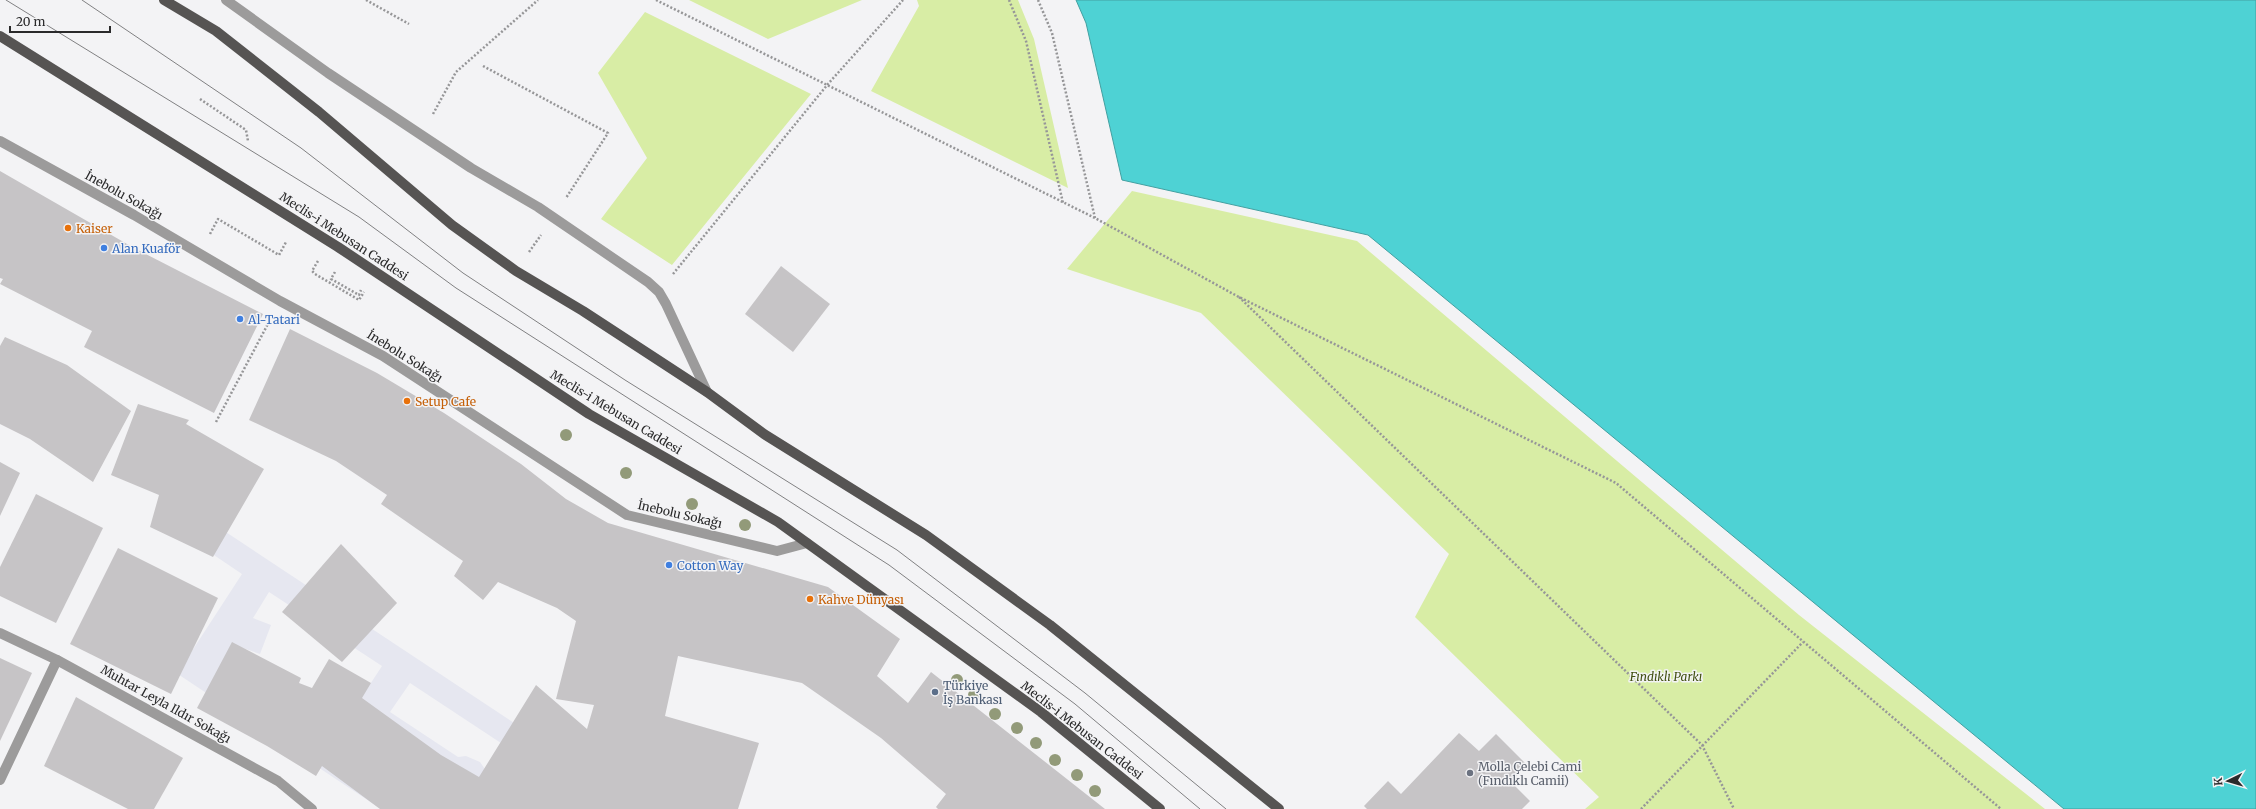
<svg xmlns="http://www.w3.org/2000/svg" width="2256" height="809" viewBox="0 0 2256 809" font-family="Merriweather,serif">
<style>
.built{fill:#e6e7f0;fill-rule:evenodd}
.green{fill:#d8eda5}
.water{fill:#4ed2d4;stroke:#43a0a1}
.building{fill:#c6c4c6}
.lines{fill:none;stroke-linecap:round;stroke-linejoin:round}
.path{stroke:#969698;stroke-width:2.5;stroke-dasharray:2 2;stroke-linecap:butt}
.service{stroke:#9c9b9b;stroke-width:10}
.minor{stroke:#9c9b9b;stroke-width:10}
.primary{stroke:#565453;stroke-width:10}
.tram{stroke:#808082;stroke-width:1}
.tree{fill:#929a79}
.food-dot{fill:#e8710a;stroke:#f3f3f5;stroke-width:1.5}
.shop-dot{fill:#3f7fe0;stroke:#f3f3f5;stroke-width:1.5}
.service-dot{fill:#5c6f8a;stroke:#f3f3f5;stroke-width:1.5}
.worship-dot{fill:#6b7280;stroke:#f3f3f5;stroke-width:1.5}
.labels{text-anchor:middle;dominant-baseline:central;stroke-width:3;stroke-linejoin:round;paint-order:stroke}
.street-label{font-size:12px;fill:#2a2a2b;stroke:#f3f3f5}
.food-label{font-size:12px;fill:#c56008;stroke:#f3f3f5;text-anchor:start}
.shop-label{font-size:12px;fill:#366cbe;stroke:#f3f3f5;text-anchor:start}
.park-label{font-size:12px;font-style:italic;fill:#435113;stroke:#f3f3f5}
.service-label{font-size:12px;fill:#4e5e75;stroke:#f3f3f5;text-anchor:start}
.worship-label{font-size:12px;fill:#5b616d;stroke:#f3f3f5;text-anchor:start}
</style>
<rect width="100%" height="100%" fill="#f3f3f5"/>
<path class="built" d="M173 497 644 809 572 790 410 683 390 712 458 757 466 756 480 762 489 775 381 809 92 617 190 654 242 574 159 518ZM269 592 382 666 329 747 234 645 260 654 271 625 253 618Z"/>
<g class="green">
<polygon points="689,0 862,0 768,39"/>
<polygon points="917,0 1018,0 1034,39 1068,188 871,91 919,6"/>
<polygon points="645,12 811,94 672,265 601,219 647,158 598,73"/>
<polygon points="1132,191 1357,241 1799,615 2045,809 1585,809 1599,797 1415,617 1449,554 1201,313 1067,269"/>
</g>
<polygon class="water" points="1076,0 2256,0 2256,809 2064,809 1368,235 1122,180 1086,23"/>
<g class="building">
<polygon points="0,171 134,248 263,314 214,413 84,347 92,331 0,284 3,279 0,278"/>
<polygon points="781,266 830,304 793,352 745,314"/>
<polygon points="290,329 377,373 444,413 521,464 566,499 608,523 828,587 900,639 877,676 908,703 931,672 1105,809 938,809 936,807 946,794 881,738 802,683 678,656 665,716 759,743 738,809 380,809 322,766 316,776 267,746 197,708 232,642 301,678 299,683 312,688 329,659 371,683 362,698 441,755 479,777 536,685 587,729 594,705 556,699 576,621 557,608 498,582 483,600 454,576 463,561 381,504 387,495 336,461 249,420"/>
<polygon points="5,337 67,365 131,411 93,482 30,439 0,424 0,346"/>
<polygon points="138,404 189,420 186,424 264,469 213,557 150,527 159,495 111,475"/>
<polygon points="0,462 20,473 0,516"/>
<polygon points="36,494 103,528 56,623 0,596 0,567"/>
<polygon points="341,544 397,603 342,662 282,612"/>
<polygon points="118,548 218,598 171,694 70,644"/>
<polygon points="0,658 32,673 0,741"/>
<polygon points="76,697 183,758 154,809 128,809 44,766"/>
<polygon points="1459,733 1479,751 1496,734 1527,765 1511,782 1530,801 1522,809 1367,809 1364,806 1388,781 1401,794"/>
</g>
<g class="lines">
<g class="path">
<polyline points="366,0 409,24"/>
<polyline points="656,0 1095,218 1237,296 1616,483 2001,809"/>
<polyline points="1009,0 1026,41 1063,203"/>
<polyline points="1038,0 1052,33 1095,218"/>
<polyline points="483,66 608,133 566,198"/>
<polyline points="200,99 246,130 248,141"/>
<polyline points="433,114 456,72 538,0"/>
<polyline points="210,234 218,219 279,255 286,242"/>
<polyline points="529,252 541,235"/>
<polyline points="318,261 312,271 315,274 359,300 364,292"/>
<polyline points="335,272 331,279 359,295 361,290"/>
<polyline points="673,274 828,84 903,0"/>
<polyline points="1239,297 1702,745 1734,809"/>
<polyline points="216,422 270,320"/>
<polyline points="1641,809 1803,642"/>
</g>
<polyline class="service" points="226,0 328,73 471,168 538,207 648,282 659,292 666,304 707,392"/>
<g class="minor">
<polyline points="0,141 134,215 280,301 383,356 627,515 777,551 807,543"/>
<polyline points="0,633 57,660 278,781 312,809"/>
<polyline points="0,780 57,660"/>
</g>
<g class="primary">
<polyline points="164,0 216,31 319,112 452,225 516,271 583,311 707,392 764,434 926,535 1050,625 1279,809"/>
<polyline points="0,36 338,247 589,414 778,522 1041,712 1160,809"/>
</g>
<g class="tram">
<polyline points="6,0 359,217 456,288 889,565 1075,704 1200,809"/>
<polyline points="82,0 301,148 463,273 625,380 897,550 1085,693 1226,809"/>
</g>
</g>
<g class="tree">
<circle cx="566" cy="435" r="6"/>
<circle cx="626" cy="473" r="6"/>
<circle cx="692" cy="504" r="6"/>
<circle cx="745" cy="525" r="6"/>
<circle cx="957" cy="680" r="6"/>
<circle cx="974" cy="695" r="6"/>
<circle cx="995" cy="714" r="6"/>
<circle cx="1017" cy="728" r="6"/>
<circle cx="1036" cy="743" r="6"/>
<circle cx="1055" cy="760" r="6"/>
<circle cx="1077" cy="775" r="6"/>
<circle cx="1095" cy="791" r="6"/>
</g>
<g class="food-dot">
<circle cx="68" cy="228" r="4"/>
<circle cx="407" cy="401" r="4"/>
<circle cx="810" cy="599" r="4"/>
</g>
<g class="shop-dot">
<circle cx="104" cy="248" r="4"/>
<circle cx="240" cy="319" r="4"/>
<circle cx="669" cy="565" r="4"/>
</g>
<circle class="service-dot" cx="935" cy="692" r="4"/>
<circle class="worship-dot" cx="1470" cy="773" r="4"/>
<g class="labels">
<g class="street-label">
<text transform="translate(124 195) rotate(29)">İnebolu Sokağı</text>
<text transform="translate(344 236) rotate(33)">Meclis-i Mebusan Caddesi</text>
<text transform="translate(405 356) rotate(32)">İnebolu Sokağı</text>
<text transform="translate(616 412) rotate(31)">Meclis-i Mebusan Caddesi</text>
<text transform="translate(680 514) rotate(13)">İnebolu Sokağı</text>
<text transform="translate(166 704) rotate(29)">Muhtar Leyla Ildır Sokağı</text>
<text transform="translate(1082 730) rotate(38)">Meclis-i Mebusan Caddesi</text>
</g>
<g class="food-label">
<text x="76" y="228">Kaiser</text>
<text x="415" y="401">Setup Cafe</text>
<text x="818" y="599">Kahve Dünyası</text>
</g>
<g class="shop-label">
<text x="112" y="248">Alan Kuaför</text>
<text x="248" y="319">Al-Tatari</text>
<text x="677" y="565">Cotton Way</text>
</g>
<g class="park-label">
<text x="1666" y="676">Fındıklı Parkı</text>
</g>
<g class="service-label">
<text x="943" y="685">Türkiye<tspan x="943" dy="14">İş Bankası</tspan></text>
</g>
<g class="worship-label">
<text x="1478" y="766">Molla Çelebi Cami<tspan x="1478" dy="14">(Fındıklı Camii)</tspan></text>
</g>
</g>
<g transform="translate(2228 781) rotate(265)" stroke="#f3f3f5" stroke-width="3" paint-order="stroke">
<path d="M0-3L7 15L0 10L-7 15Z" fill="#2a2a2b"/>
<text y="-6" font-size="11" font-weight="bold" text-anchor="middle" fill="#2a2a2b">K</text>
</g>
<path d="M10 26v6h100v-6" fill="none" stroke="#2a2a2b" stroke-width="2"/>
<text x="16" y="26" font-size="12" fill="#2a2a2b" stroke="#f3f3f5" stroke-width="3" paint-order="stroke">20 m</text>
</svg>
